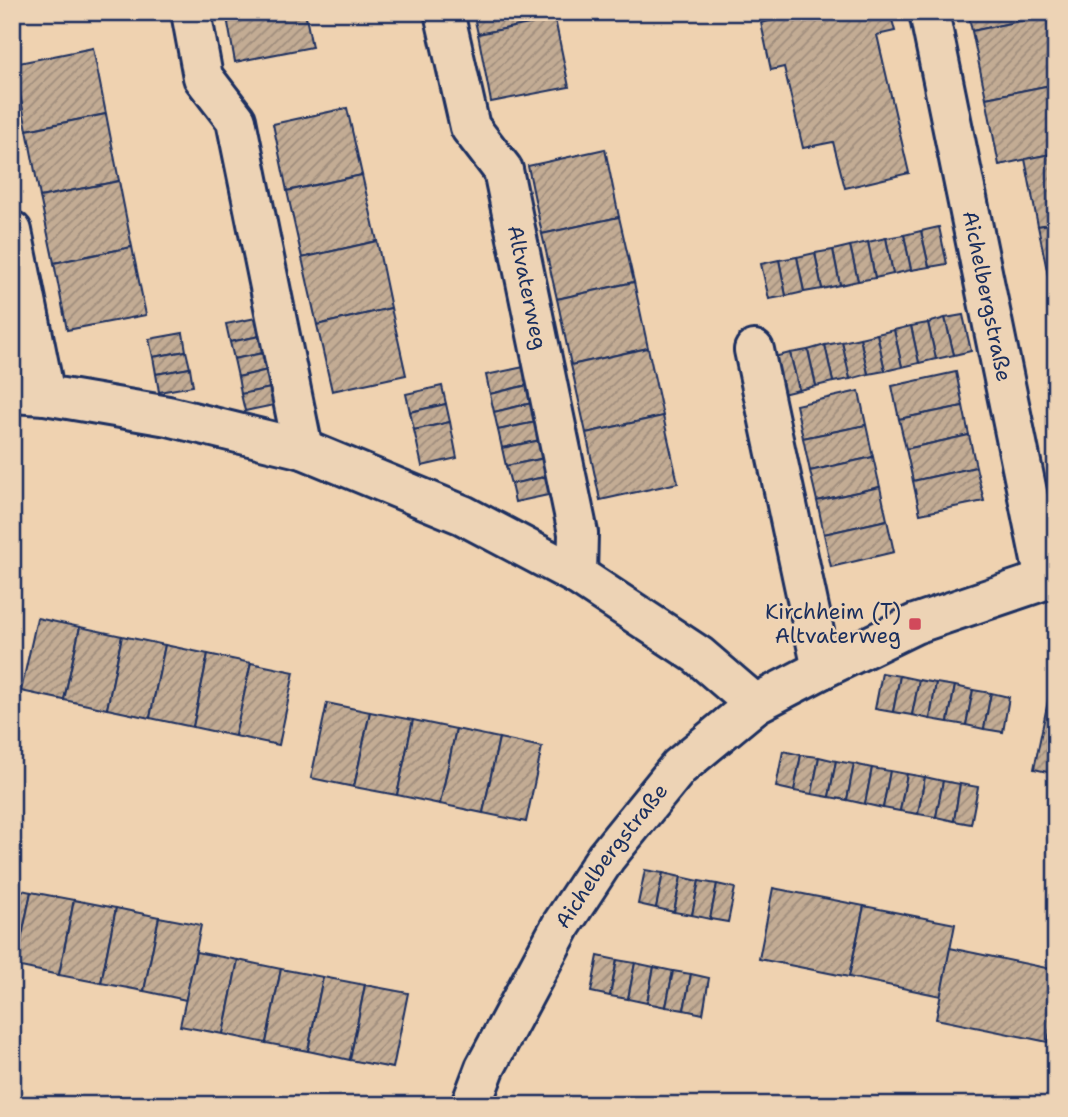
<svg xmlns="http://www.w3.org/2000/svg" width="1068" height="1117" viewBox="0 0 1068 1117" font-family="'Shantell Sans',sans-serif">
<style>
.building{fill:url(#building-hatch);stroke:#1b2f5e;stroke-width:2}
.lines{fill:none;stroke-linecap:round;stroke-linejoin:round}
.minor-casing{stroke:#1b2f5e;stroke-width:44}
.minor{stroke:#edd3b5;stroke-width:38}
.poi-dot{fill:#d1495b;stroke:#edd3b5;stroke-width:2.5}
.labels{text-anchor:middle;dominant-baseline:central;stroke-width:5;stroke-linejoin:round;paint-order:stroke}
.street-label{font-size:21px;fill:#1b2f5e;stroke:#edd3b5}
.poi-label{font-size:21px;fill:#1b2f5e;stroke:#edd3b5;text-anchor:end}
</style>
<defs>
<pattern id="building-hatch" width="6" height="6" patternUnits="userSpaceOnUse" patternTransform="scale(1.75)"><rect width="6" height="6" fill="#c3ac94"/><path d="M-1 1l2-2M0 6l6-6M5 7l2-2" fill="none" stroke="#9e8c7c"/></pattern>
</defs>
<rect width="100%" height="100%" fill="#efd2b0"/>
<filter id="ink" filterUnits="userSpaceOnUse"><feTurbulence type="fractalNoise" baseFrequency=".0143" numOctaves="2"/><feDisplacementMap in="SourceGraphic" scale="14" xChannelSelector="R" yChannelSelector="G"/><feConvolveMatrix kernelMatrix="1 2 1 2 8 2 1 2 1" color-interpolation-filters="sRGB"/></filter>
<g filter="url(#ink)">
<g class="building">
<polygon points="226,12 305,12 312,47 235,62"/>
<polygon points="473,12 554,12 555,19 478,34"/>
<polygon points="804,12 890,12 895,31 877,35 909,173 845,188 833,142 803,148 784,67 771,70 761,23"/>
<polygon points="968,12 1048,12 1049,15 972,31"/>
<polygon points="1049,15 1056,50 1056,84 986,98 972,31"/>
<polygon points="555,19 569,87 491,102 478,34"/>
<polygon points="93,48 106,114 27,130 14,64"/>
<polygon points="1056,84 1056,153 999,165 986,98"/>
<polygon points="347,108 362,175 287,191 273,124"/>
<polygon points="106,114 119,181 40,197 27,130"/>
<polygon points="605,149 619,217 542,234 528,166"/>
<polygon points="1056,153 1056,223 1038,226 1025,159"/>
<polygon points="362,175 377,241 302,258 287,191"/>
<polygon points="119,181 132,247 54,263 40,197"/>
<polygon points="619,217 634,282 557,299 542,234"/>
<polygon points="1056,223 1056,289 1051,290 1038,226"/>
<polygon points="939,227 947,264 929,267 921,231"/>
<polygon points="921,231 929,267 911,270 904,235"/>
<polygon points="904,235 911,270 893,274 886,238"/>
<polygon points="886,238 893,274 875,278 868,242"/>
<polygon points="377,241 391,308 317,325 302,258"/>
<polygon points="868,242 875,278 858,281 850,246"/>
<polygon points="850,246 858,281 840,285 833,250"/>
<polygon points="132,247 146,315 67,330 54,263"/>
<polygon points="833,250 840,285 822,289 815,253"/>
<polygon points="815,253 822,289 804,292 797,257"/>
<polygon points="797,257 804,292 786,296 779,260"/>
<polygon points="779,260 786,296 769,299 761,264"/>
<polygon points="634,282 648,348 571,365 557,299"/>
<polygon points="1056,289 1056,312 1051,290"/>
<polygon points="391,308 406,375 332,391 317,325"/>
<polygon points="963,315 971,351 954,355 945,318"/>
<polygon points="261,317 265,335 230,342 226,324"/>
<polygon points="945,318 954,355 936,359 928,323"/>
<polygon points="928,323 936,359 919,363 911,326"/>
<polygon points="911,326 919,363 902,367 894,330"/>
<polygon points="894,330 902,367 885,371 877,334"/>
<polygon points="183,333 186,351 153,357 149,339"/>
<polygon points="877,334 885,371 868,374 860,338"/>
<polygon points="265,335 268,352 234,359 230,342"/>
<polygon points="860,338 868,374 850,379 842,342"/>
<polygon points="842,342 850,379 833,382 825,345"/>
<polygon points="825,345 833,382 816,386 808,350"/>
<polygon points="648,348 663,416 586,433 571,365"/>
<polygon points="808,350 816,386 799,390 790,353"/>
<polygon points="186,351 190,368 156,374 153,357"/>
<polygon points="268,352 272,369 238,377 234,359"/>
<polygon points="790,353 799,390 782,394 774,357"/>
<polygon points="524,367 528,385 490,394 486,375"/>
<polygon points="190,368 193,386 159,392 156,374"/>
<polygon points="272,369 276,387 241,394 238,377"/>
<polygon points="956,372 963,406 899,419 892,386"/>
<polygon points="528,385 532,403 494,412 490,394"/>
<polygon points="442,386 446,404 410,412 406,394"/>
<polygon points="276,387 279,404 245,411 241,394"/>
<polygon points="859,391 866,425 803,438 796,405"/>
<polygon points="532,403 536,422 498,430 494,412"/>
<polygon points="446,404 450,422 414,430 410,412"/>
<polygon points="963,406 969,435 906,449 899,419"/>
<polygon points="663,416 678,483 600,500 586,433"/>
<polygon points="450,422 457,458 422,466 414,430"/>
<polygon points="536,422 541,440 502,448 498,430"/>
<polygon points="866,425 873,457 810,471 803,438"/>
<polygon points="969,435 976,467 913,481 906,449"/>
<polygon points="541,440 545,458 506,466 502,448"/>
<polygon points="873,457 880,487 817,501 810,471"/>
<polygon points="545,458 549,476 511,484 506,466"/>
<polygon points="976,467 984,501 920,514 913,481"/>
<polygon points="549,476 553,494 515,502 511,484"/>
<polygon points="880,487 887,520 824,534 817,501"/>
<polygon points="887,520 894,552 831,567 824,534"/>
<polygon points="37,618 80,627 64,700 21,691"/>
<polygon points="80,627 122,636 107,709 64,700"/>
<polygon points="122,636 165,645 150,718 107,709"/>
<polygon points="165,645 208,654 193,727 150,718"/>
<polygon points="208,654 251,663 235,736 193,727"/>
<polygon points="251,663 294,672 279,745 235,736"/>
<polygon points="882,673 900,676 893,712 875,709"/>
<polygon points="900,676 919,680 912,715 893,712"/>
<polygon points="919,680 936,683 930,719 912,715"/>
<polygon points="936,683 955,686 948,722 930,719"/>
<polygon points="955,686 973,690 966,725 948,722"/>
<polygon points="973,690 991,693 984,729 966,725"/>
<polygon points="991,693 1009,697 1003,732 984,729"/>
<polygon points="1049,696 1056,697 1056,774 1034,769"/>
<polygon points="327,703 370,712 354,787 311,778"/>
<polygon points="370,712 413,720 397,795 354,787"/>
<polygon points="413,720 456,729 440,804 397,795"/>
<polygon points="456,729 499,738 483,813 440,804"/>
<polygon points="499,738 542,747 526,822 483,813"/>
<polygon points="783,751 801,755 794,791 776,787"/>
<polygon points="801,755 819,757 812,794 794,791"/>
<polygon points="819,757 836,761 829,797 812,794"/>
<polygon points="836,761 854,764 847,800 829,797"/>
<polygon points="854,764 872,768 865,804 847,800"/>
<polygon points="872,768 890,771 883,808 865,804"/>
<polygon points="890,771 907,774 900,811 883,808"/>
<polygon points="907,774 925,777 918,814 900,811"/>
<polygon points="925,777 943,781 936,817 918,814"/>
<polygon points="943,781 960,784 954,821 936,817"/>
<polygon points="960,784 978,787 971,824 954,821"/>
<polygon points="645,870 663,873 656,908 638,904"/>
<polygon points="663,873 681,877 674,912 656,908"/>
<polygon points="681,877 699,881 692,915 674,912"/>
<polygon points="699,881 717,884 710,919 692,915"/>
<polygon points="717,884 735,888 728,922 710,919"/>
<polygon points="12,888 31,892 16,966 12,966"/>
<polygon points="773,888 864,906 849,977 759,959"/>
<polygon points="31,892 74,900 59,975 16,966"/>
<polygon points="74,900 116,908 101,983 59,975"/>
<polygon points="864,906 955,924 941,996 849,977"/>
<polygon points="116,908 159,917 144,991 101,983"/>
<polygon points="159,917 201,925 186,1000 144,991"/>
<polygon points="950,948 1056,970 1056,1003 1048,1042 936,1019"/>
<polygon points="196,952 238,960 223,1034 180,1026"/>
<polygon points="598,956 617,960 610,996 591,992"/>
<polygon points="238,960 281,969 266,1043 223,1034"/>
<polygon points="617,960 635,963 628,999 610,996"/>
<polygon points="635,963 654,967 647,1003 628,999"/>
<polygon points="654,967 673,971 666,1007 647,1003"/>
<polygon points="281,969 323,977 308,1051 266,1043"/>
<polygon points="673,971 691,974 684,1010 666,1007"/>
<polygon points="691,974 709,978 703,1014 684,1010"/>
<polygon points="323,977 365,985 350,1060 308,1051"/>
<polygon points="365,985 408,993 393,1068 350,1060"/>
<polygon points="1056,1003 1056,1044 1048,1042"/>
</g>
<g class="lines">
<g class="minor-casing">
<g id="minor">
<polyline points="191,12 203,77 236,120 303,449"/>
<path id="s1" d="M444 12 470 127 503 170 578 533 577 575"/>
<path id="s2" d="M929 12 1045 580"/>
<polyline points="12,231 45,395"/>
<polyline points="754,350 822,669"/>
<polyline points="12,393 45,395 168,416 303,449 463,515 577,575 698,655 755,704"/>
<path id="s3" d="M471 1105 485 1068 562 924 606 857 679 767 755 704 822 669 915 624 1045 580H1056"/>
</g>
</g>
<use href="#minor" class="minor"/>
</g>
</g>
<rect class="poi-dot" x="908" y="617" width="14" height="14" rx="3.5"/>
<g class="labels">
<g class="street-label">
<text stroke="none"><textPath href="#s1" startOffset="292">Altvaterweg</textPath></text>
<text stroke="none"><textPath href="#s2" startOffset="290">Aichelbergstraße</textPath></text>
<text stroke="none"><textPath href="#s3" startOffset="287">Aichelbergstraße</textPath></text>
</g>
<g class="poi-label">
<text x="901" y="612">Kirchheim (T)<tspan x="901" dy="24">Altvaterweg</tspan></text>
</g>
</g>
<rect width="1068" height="1117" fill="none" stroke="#edd3b5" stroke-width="42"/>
<rect x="21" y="21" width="1026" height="1075" fill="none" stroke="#1b2f5e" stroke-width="2.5" filter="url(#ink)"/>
</svg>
